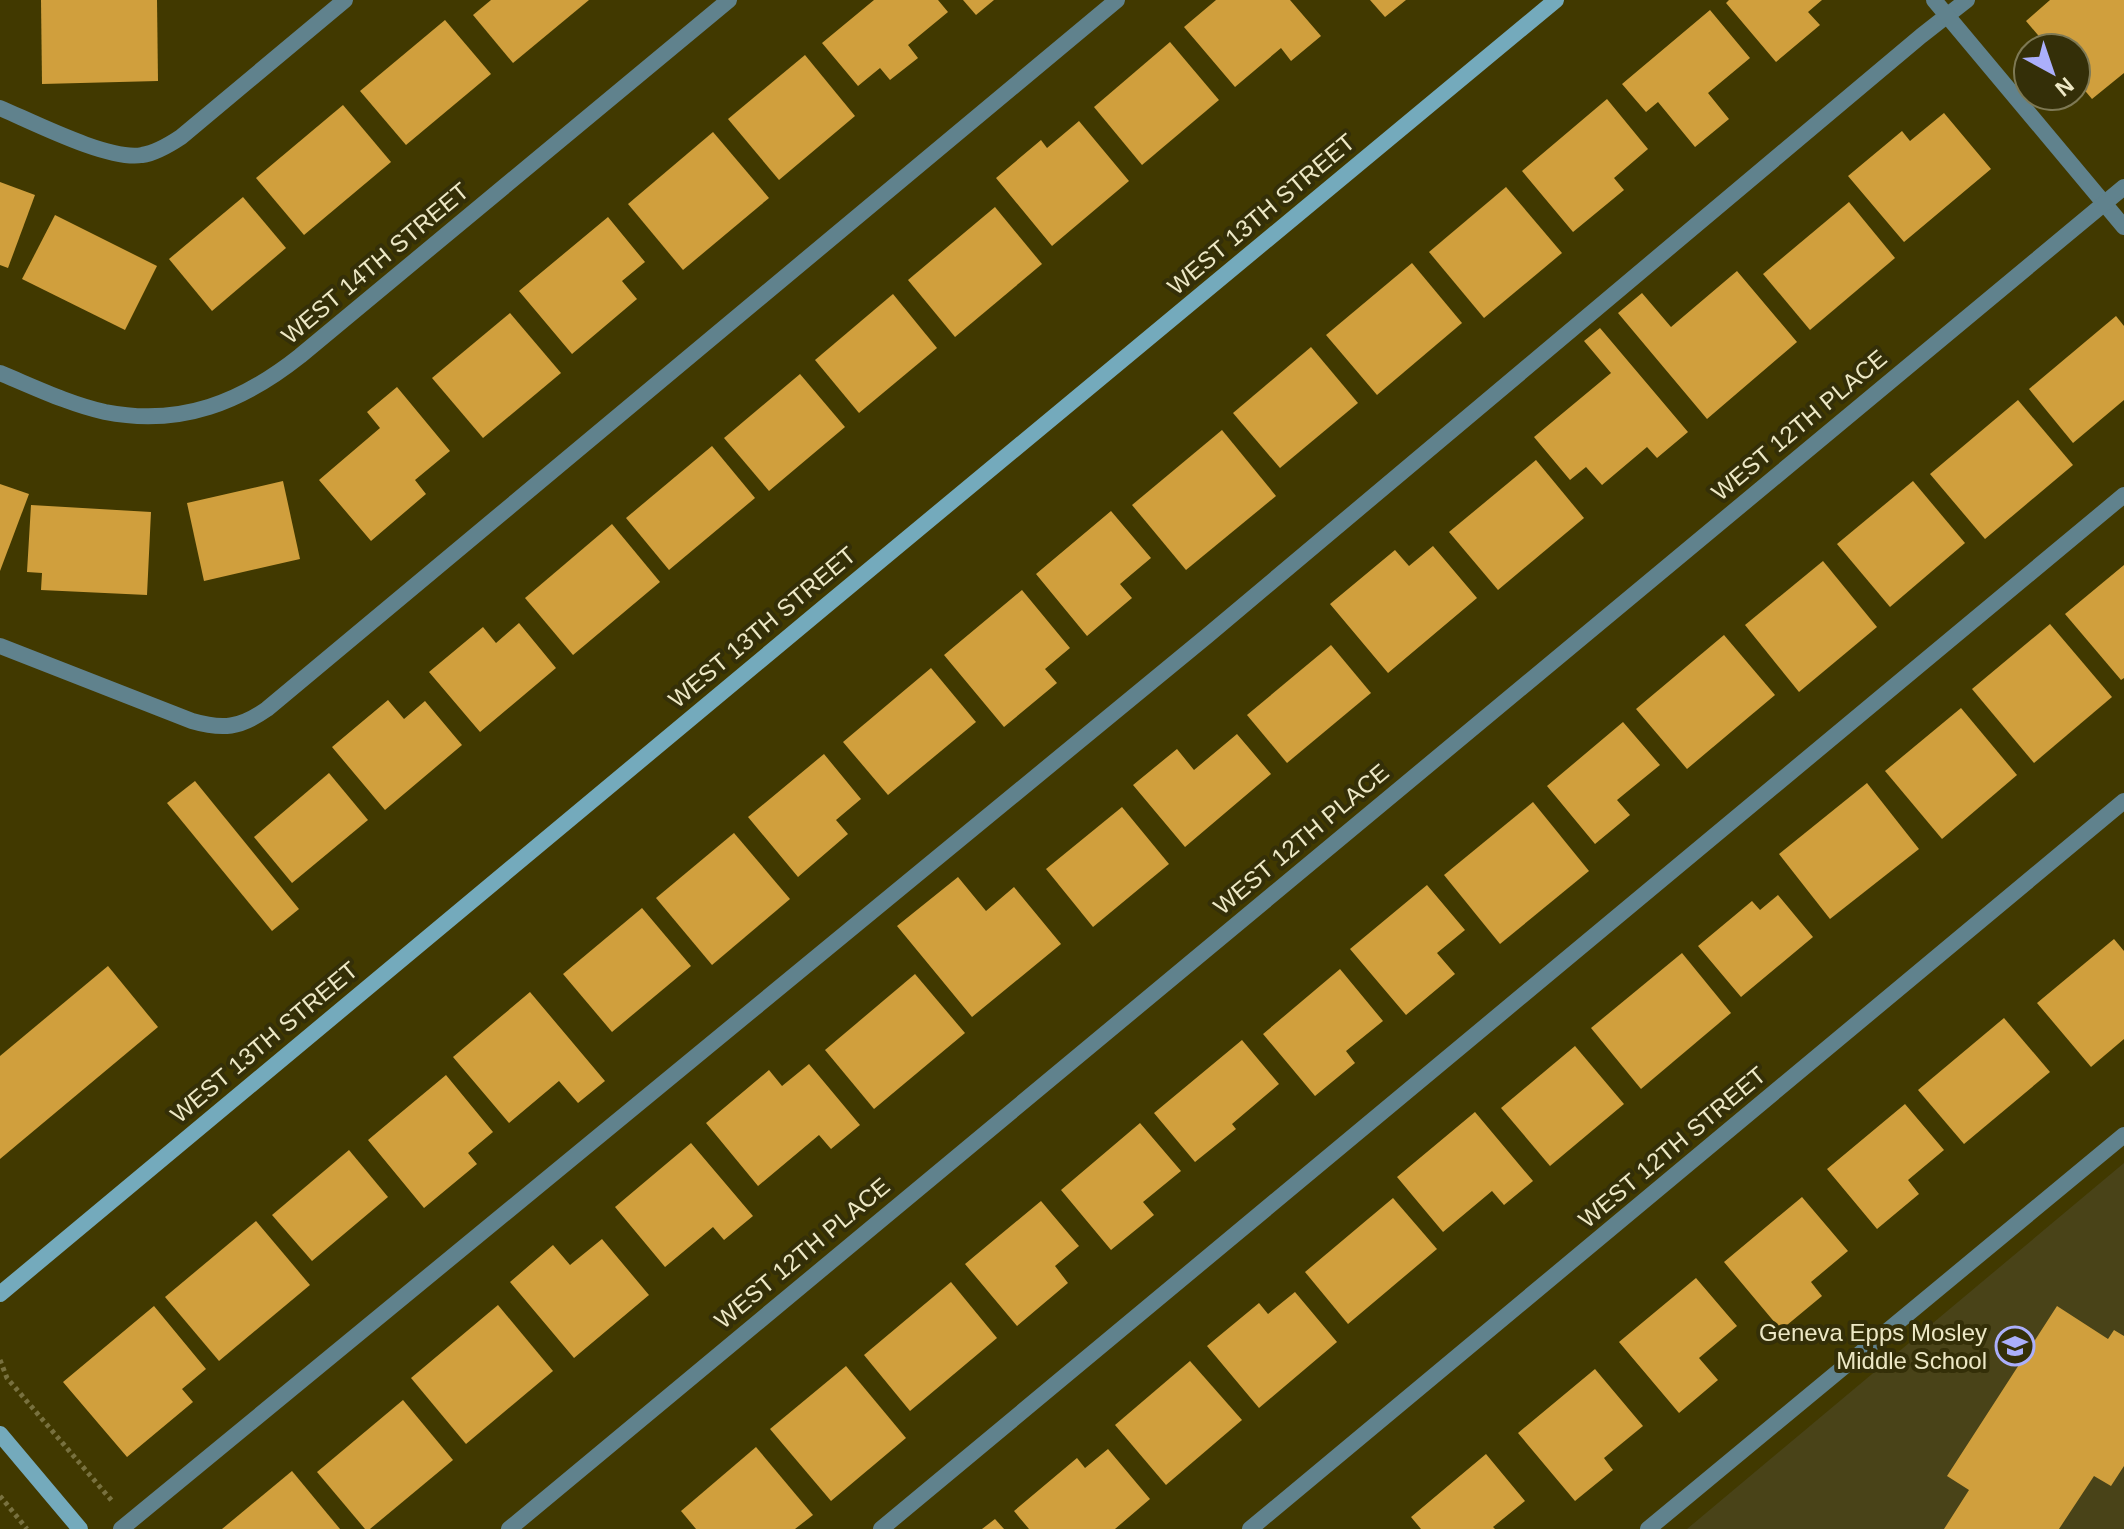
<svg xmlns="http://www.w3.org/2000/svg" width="2124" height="1529" viewBox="0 0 2124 1529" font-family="Helvetica,sans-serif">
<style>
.built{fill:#494318}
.building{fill:#d09f3d}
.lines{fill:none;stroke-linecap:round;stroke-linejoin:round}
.path{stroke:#78713f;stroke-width:5;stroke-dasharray:4 4;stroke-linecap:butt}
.lane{stroke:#60828d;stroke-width:16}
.street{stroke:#60828d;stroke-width:16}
.secondary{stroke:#74aabc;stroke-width:16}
.labels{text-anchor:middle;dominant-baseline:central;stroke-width:8;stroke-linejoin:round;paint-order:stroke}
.street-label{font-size:24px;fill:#ede8c5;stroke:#342f08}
.poi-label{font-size:24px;fill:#ede8c5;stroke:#342f08;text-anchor:end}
</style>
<rect width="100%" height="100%" fill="#413900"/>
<polygon class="built" points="2124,1163 2124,1529 1687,1529"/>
<g class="building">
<polygon points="41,0 157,0 158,81 42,84"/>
<polygon points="491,0 589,0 513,63 473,15"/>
<polygon points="874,0 938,0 948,12 908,45 918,58 890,80 880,68 858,86 822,43"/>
<polygon points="963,0 994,0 976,15"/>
<polygon points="1216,0 1290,0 1321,36 1291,61 1281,48 1235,87 1184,27"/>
<polygon points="1370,0 1406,0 1385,17"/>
<polygon points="1729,0 1822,0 1808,12 1820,25 1776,62 1726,3"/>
<polygon points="2050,0 2124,0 2124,73 2092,99 2076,80 2076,48 2049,48 2026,21"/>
<polygon points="1710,10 1750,58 1708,93 1729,119 1695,147 1658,102 1646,112 1622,84"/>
<polygon points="445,20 491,74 406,145 360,91"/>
<polygon points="1170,42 1219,100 1142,165 1094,107"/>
<polygon points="805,55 855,116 779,180 728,119"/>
<polygon points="1607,99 1648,149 1614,178 1624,190 1573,232 1522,171"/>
<polygon points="343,105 391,162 304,235 256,178"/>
<polygon points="1944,113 1991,169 1904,242 1848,176 1902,131 1910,141"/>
<polygon points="1079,121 1129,181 1052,246 996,178 1041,140 1047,148"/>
<polygon points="713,132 769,198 683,270 628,204"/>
<polygon points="0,182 35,195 8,268 0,265"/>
<polygon points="1506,187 1562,253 1484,318 1429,252"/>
<polygon points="243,197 286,248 212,311 169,259"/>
<polygon points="1849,202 1895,258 1810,330 1763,274"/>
<polygon points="995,207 1042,264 955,337 908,280"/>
<polygon points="55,215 157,266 125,330 22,279"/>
<polygon points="608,217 645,262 622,281 637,299 572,354 519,291"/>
<polygon points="1412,263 1462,323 1377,395 1326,335"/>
<polygon points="1737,271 1797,342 1707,419 1618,313 1642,293 1671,327"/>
<polygon points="893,294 937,348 859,413 815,360"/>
<polygon points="510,313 561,373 483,438 432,378"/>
<polygon points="2116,316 2124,326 2124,400 2073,443 2029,389"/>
<polygon points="1600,328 1688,432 1657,458 1647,447 1602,485 1586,467 1570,480 1534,437 1611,373 1584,341"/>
<polygon points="1311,347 1358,403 1280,468 1233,413"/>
<polygon points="800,374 845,427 769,491 724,438"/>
<polygon points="397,387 450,451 415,480 426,494 371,541 319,480 380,428 367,412"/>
<polygon points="2018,400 2073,465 1985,539 1930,474"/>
<polygon points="1222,430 1276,496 1186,570 1132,505"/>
<polygon points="712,446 755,498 669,570 626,518"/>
<polygon points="1536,460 1584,518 1498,590 1449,532"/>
<polygon points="283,481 300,559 204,581 187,503"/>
<polygon points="1913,481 1965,543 1890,607 1837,544"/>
<polygon points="0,484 29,494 0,571"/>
<polygon points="31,505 151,512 147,595 41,590 42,573 27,572"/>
<polygon points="1111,511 1151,558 1120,584 1132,598 1087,636 1036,574"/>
<polygon points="612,524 660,582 573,655 525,598"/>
<polygon points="1433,546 1477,598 1388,673 1330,604 1395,550 1409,566"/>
<polygon points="1823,561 1877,627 1799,692 1745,625"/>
<polygon points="2124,565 2124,678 2121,680 2065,614"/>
<polygon points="1022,590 1070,648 1045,669 1057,683 1004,727 944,655"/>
<polygon points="519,623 556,668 480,732 429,672 483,627 496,643"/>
<polygon points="2050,624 2112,697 2034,763 1972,689"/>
<polygon points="1724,635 1775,695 1687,769 1636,709"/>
<polygon points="1331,645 1371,693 1287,763 1247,715"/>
<polygon points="931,668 976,722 888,795 843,742"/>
<polygon points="388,700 404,719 425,701 462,745 385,810 332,747"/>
<polygon points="1961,708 2017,775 1942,839 1885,771"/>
<polygon points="1623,722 1660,765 1617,800 1630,815 1595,844 1547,786"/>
<polygon points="1237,734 1271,774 1185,847 1133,785 1177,749 1194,770"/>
<polygon points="824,754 861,799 836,820 848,834 798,877 748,817"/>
<polygon points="329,773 368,820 292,883 254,837"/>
<polygon points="195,781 299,909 272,931 167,803"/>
<polygon points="1867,783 1919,849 1830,919 1779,854"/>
<polygon points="1533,802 1589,871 1500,944 1444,875"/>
<polygon points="1122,807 1169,864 1093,927 1046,869"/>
<polygon points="734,833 790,899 712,965 656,898"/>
<polygon points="958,877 986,911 1014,887 1061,944 972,1017 897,926"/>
<polygon points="1427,885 1465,930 1437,953 1455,974 1406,1015 1350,949"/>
<polygon points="1778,895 1813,937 1741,997 1698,946 1752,901 1760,910"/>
<polygon points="642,908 691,966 612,1032 563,974"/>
<polygon points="2114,939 2124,951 2124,1039 2091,1067 2037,1003"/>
<polygon points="1682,953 1731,1013 1641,1089 1591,1028"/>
<polygon points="108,966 158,1027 0,1159 0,1056"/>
<polygon points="1340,969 1383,1021 1346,1051 1355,1063 1315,1096 1263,1034"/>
<polygon points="915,974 965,1033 874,1109 825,1050"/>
<polygon points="530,992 605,1081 578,1103 559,1081 509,1123 453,1057"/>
<polygon points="2004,1018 2050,1072 1964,1144 1918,1090"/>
<polygon points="1242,1040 1279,1084 1232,1124 1236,1129 1195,1162 1154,1113"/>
<polygon points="1575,1046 1624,1104 1550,1166 1501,1108"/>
<polygon points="809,1064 860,1125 831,1149 819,1135 758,1186 706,1123 769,1070 782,1086"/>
<polygon points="446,1075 493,1132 468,1153 477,1164 424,1208 368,1140"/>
<polygon points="1905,1104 1944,1150 1908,1180 1919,1194 1877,1229 1827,1169"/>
<polygon points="1475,1112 1533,1181 1504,1205 1492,1191 1443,1232 1397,1177"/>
<polygon points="1140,1123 1181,1171 1143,1202 1154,1215 1111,1250 1061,1190"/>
<polygon points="691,1143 753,1216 724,1240 713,1227 665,1267 615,1207"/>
<polygon points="349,1150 388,1197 312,1261 272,1215"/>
<polygon points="1802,1197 1848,1251 1811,1282 1822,1296 1781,1330 1724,1262"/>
<polygon points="1393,1198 1437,1249 1348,1324 1305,1272"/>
<polygon points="1041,1201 1079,1246 1055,1266 1068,1283 1017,1326 965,1264"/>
<polygon points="256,1221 310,1285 219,1361 165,1297"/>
<polygon points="602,1239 649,1295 574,1358 510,1282 553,1245 570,1265"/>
<polygon points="1696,1278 1737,1326 1699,1358 1718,1380 1679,1413 1619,1342"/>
<polygon points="951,1282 997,1338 910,1411 864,1355"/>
<polygon points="1295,1292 1337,1342 1259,1408 1207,1346 1259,1303 1268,1314"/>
<polygon points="498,1305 553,1371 466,1444 411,1378"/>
<polygon points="154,1306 206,1369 182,1389 193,1402 127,1457 63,1382"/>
<polygon points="2057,1306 2108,1339 2114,1330 2124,1336 2124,1466 2111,1486 2094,1476 2059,1529 1944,1529 1969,1490 1947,1476"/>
<polygon points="1190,1361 1242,1420 1166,1485 1115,1425"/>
<polygon points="846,1366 906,1438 831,1501 770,1429"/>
<polygon points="1595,1369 1643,1426 1604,1458 1613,1470 1575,1501 1518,1433"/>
<polygon points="403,1400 453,1460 370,1529 365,1529 317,1472"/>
<polygon points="756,1447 813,1515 795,1529 696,1529 681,1511"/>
<polygon points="1108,1449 1150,1499 1115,1529 1029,1529 1014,1511 1077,1458 1085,1468"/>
<polygon points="1486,1454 1525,1501 1493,1527 1495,1529 1421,1529 1411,1517"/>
<polygon points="292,1471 340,1529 222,1529"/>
<polygon points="995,1519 1004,1529 982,1529"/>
</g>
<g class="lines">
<g class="path">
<polyline points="0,1360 7,1378 112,1501"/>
<polyline points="0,1496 27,1529"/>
</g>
<g class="lane">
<path d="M0 108C33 122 109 161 142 155 156 153 169 145 181 137L345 0"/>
<path d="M0 646 192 721C223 730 240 728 267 709L1117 0"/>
<polyline points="121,1529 1207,636 1921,36 1967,0"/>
<polyline points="881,1529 2124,495"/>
<polyline points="1648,1529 2124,1135"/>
</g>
<g class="street">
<polyline points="1934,0 2124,227"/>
<path d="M0 373C34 387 69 404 105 412 181 427 242 402 300 356L729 0"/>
<polyline points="509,1529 2124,187"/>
<polyline points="1250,1529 2124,801"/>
</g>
<g class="secondary">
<polyline points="0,1294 822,609 1556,0"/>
<polyline points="0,1434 80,1529"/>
</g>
</g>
<defs>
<g id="school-ring" transform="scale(2)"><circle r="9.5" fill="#342f08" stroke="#abaffb" stroke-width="1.5"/><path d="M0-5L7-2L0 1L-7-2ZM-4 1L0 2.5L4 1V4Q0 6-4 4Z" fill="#abaffb"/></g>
</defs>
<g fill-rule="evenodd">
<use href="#school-ring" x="2015" y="1346"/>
</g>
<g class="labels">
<g class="street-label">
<text transform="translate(1261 214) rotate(-40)">WEST 13TH STREET</text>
<text transform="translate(375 263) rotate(-40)">WEST 14TH STREET</text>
<text transform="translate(1799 425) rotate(-40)">WEST 12TH PLACE</text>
<text transform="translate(762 627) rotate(-40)">WEST 13TH STREET</text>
<text transform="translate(1301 839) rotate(-40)">WEST 12TH PLACE</text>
<text transform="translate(264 1042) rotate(-40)">WEST 13TH STREET</text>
<text transform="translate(1672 1147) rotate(-40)">WEST 12TH STREET</text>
<text transform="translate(802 1253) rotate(-40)">WEST 12TH PLACE</text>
</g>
<g class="poi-label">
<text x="1987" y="1332">Geneva Epps Mosley<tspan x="1987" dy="28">Middle School</tspan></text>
</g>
</g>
<g transform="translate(2052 72) rotate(140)"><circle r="38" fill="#342f08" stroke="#7e7954" stroke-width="2"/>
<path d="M0-6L14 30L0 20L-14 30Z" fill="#abaffb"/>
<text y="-12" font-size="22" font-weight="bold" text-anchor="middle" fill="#ede8c5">N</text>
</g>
</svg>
